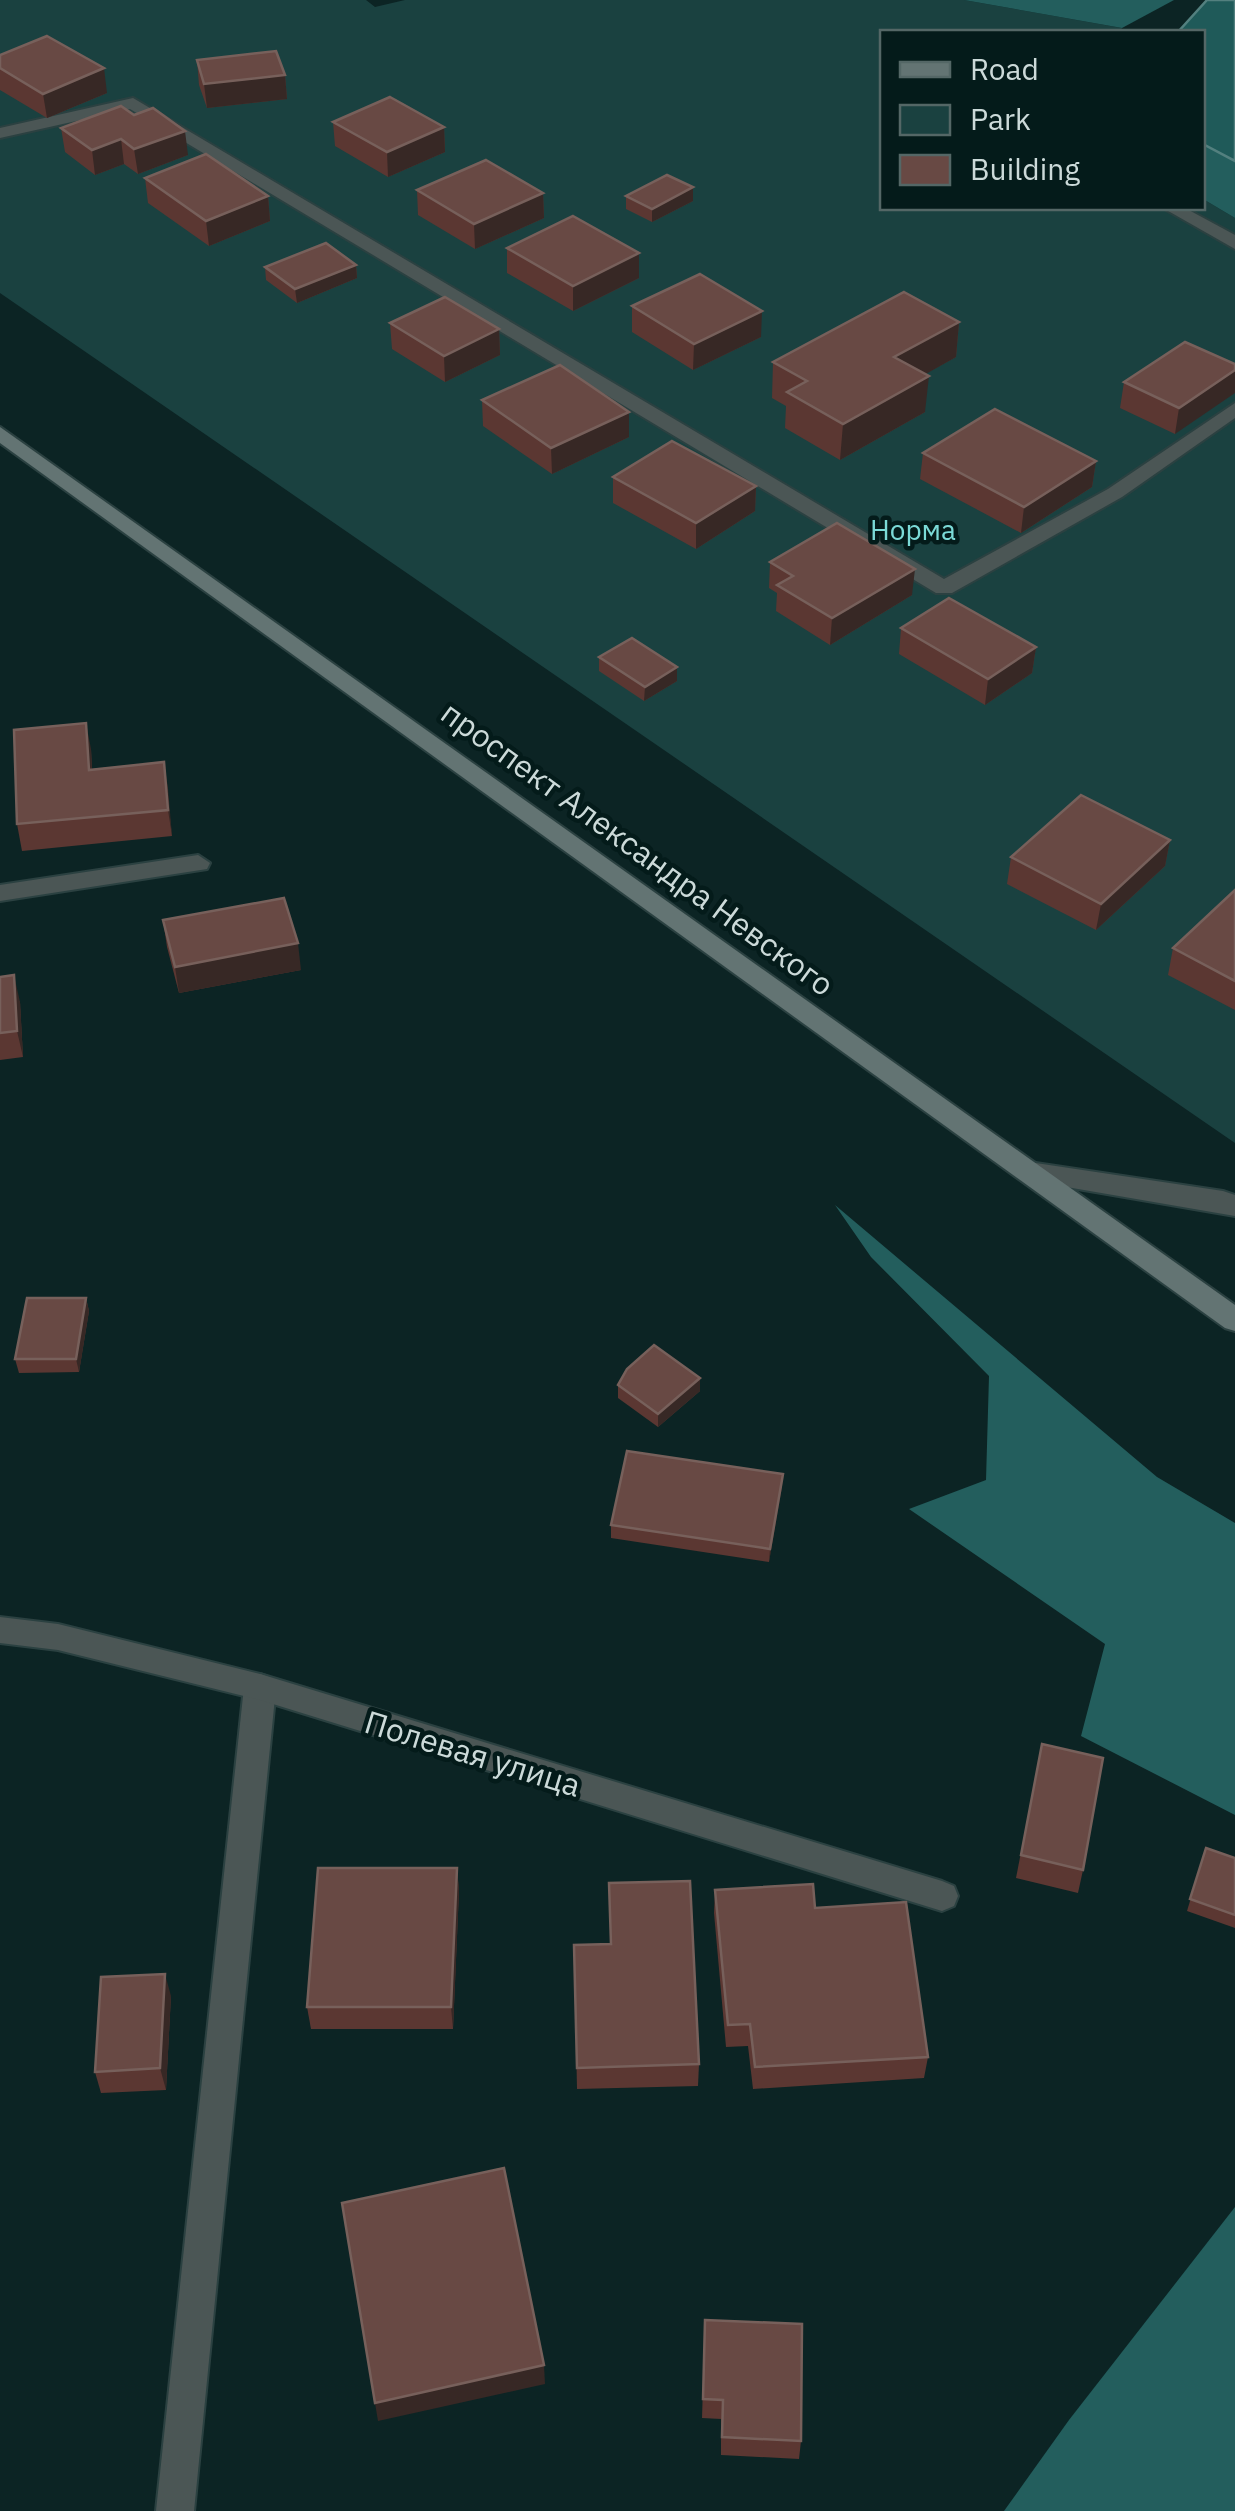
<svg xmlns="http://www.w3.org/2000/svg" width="1235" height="2511" viewBox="0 0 1235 2511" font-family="'IBM Plex Sans',sans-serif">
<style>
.green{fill:#1a4140}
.forest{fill:#235e5d}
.water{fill:#1f5a59;stroke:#53807f;stroke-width:2.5}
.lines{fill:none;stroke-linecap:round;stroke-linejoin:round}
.service-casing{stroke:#2b4141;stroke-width:4}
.minor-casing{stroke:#2b4141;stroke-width:4}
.secondary-casing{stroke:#2b4141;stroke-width:4}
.service{fill:#4b5655;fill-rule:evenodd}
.minor{fill:#4b5655;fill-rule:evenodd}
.secondary{fill:#637473;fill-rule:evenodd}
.wall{fill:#5b3732}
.shaded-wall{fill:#372825}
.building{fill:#684944;stroke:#77605b;stroke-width:2.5}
.labels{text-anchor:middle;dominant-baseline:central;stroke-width:9;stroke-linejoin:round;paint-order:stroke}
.far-park-label{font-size:28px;fill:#7bdad7;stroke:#041b1a}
.street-label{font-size:32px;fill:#ccdad9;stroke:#041b1a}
</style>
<rect width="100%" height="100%" fill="#0c2424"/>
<polygon class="green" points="0,0 366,0 375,7 405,0 964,0 1122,28 1120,32 882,32 882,208 1202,208 1203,199 1235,218 1235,1143 0,293"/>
<g class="forest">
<polygon points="964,0 1174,0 1122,28"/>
<polygon points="1202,144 1235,161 1235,218 1203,199"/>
<polygon points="835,1205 1157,1477 1235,1523 1235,1815 1081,1736 1105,1644 909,1509 986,1480 989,1376 871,1257"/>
<polygon points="1235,2207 1235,2511 1004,2511 1069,2420"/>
</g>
<polygon class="water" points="1207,0 1235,0 1235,161 1203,144 1202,32 1178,32"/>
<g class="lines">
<g class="service-casing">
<g id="service">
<polygon points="133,98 944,579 1108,489 1235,403 1235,418 1122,497 952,593 936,593 130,109 0,138 0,128"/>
<polygon points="1163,208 1185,208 1235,235 1235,249"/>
<polygon points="1029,1162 1223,1191 1235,1195 1235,1216 1020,1179 1016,1172 1020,1165"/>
<polygon points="260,1674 271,1678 276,1687 194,2511 156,2511 244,1687 249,1678"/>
</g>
</g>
<g class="minor-casing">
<g id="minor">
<polygon points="198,855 210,863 207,869 0,901 0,885"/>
<polygon points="0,1617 58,1624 260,1674 942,1881 954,1886 958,1896 954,1906 942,1911 260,1700 58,1650 0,1643"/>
</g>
</g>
<g class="secondary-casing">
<polygon id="secondary" points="0,427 1235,1305 1235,1331 1225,1328 0,443"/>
</g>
<use href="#service" class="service"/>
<use href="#minor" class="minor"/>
<use href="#secondary" class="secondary"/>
</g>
<g class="wall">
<polygon points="0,55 107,93 47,118 0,90"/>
<polygon points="197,60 285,75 287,99 207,108 199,85"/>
<polygon points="121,106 188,155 138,174 124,164 95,175 65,152 61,128"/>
<polygon points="333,122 444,127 445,152 388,177 335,146"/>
<polygon points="145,178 268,196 270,221 209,246 148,203"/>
<polygon points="693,187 693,201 652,222 626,209 626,196"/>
<polygon points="417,190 543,193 544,218 475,249 418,215"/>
<polygon points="507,248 639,278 573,311 507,273"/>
<polygon points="356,265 357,278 297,303 266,280 265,267"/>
<polygon points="632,306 761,337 693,370 632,332"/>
<polygon points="959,322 956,357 925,374 925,412 840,460 785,428 786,406 772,398 773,362"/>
<polygon points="390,323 499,329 500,355 445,382 392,349"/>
<polygon points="1235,364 1175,434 1120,408 1124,382"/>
<polygon points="482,400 629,437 552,474 483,426"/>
<polygon points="923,453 1096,461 1092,487 1021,533 920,479"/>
<polygon points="613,477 756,486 755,511 696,549 613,503"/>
<polygon points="770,562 912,595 830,645 776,611 777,593 769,588"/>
<polygon points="901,628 1036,647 1032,673 985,705 899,654"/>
<polygon points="599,657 677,667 677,681 644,701 599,671"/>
<polygon points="91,749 92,769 164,762 172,836 22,851 17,824"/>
<polygon points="1170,840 1165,866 1096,930 1007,884 1011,857"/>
<polygon points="1235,890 1235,1010 1168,975 1173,948"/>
<polygon points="163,920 301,970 179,993 167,947"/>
<polygon points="0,977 20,1002 23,1057 0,1060"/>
<polygon points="86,1298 89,1311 79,1372 19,1373 15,1359"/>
<polygon points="618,1385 700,1391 658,1427 618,1398"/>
<polygon points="783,1474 769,1562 611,1538 611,1525"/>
<polygon points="1042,1744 1083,1870 1078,1893 1016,1878"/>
<polygon points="1206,1848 1235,1858 1235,1928 1187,1911"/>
<polygon points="457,1868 459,1891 453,2029 311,2029 307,2007"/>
<polygon points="715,1890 815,1908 928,2057 924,2078 753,2089 748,2046 726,2047 714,1913"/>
<polygon points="574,1945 699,2064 698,2086 577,2089"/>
<polygon points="171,1996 166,2090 101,2093 95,2072"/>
<polygon points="705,2320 801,2441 799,2459 721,2455 721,2419 702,2418"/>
</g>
<g class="shaded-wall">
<polygon points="104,68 107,93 47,118 43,94"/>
<polygon points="285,75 287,99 207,108 204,84"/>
<polygon points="444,127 445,152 388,177 387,152"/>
<polygon points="185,131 188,155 138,174 134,149"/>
<polygon points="121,139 124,164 95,175 92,150"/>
<polygon points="693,187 693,201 652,222 652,209"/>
<polygon points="543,193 544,218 475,249 474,224"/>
<polygon points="268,196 270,221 209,246 206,221"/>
<polygon points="639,253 639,278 573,311 573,286"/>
<polygon points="356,265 357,278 297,303 295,289"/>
<polygon points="762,311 761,337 693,370 694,344"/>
<polygon points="959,322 956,357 892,393 894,357"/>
<polygon points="499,329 500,355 445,382 444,356"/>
<polygon points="1235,370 1235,393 1175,434 1179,408"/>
<polygon points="929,376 925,412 840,460 843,424"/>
<polygon points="629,412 629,437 552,474 551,448"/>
<polygon points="1096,461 1092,487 1021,533 1024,507"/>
<polygon points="756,486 755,511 696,549 696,523"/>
<polygon points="915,569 912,595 830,645 832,618"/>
<polygon points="1036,647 1032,673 985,705 988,679"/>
<polygon points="677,667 677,681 644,701 645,687"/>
<polygon points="86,723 91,749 93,796 89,770"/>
<polygon points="164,762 168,788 172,836 168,810"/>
<polygon points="1170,840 1165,866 1096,930 1101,904"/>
<polygon points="298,943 301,970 179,993 175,967"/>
<polygon points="14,975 20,1002 23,1057 17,1031"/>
<polygon points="86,1298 89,1311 79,1372 76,1359"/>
<polygon points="700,1378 700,1391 658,1427 658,1414"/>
<polygon points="783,1474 782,1487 769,1562 770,1549"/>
<polygon points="457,1868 459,1891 453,2029 451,2007"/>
<polygon points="165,1974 171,1996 166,2090 160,2068"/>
<polygon points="544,2365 545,2384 378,2421 375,2403"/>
</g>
<g class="building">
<polygon points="47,36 104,68 43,94 0,68 0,55"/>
<polygon points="276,51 285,75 204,84 197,60"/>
<polygon points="390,97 444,127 387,152 333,122"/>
<polygon points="121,106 134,115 153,108 185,131 134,149 121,139 92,150 61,128"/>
<polygon points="206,154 268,196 206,221 145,178"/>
<polygon points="486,160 543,193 474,224 417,190"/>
<polygon points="667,175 693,187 652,209 626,196"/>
<polygon points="573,216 639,253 573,286 507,248"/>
<polygon points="326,243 356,265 295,289 265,267"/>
<polygon points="700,274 762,311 694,344 632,306"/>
<polygon points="904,292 959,322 894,357 929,376 843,424 787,392 807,381 773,362"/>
<polygon points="445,297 499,329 444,356 390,323"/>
<polygon points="1185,342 1235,364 1235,370 1179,408 1124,382"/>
<polygon points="560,365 629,412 551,448 482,400"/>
<polygon points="995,409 1096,461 1024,507 923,453"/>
<polygon points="672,441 756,486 696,523 613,477"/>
<polygon points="837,523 915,569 832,618 777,585 793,576 770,562"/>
<polygon points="949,598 1036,647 988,679 901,628"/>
<polygon points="632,638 677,667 645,687 599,657"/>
<polygon points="86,723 89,770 164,762 168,810 17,824 14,730"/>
<polygon points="1081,795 1170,840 1101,904 1011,857"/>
<polygon points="1235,890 1235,981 1173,948"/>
<polygon points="284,898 298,943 175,967 163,920"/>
<polygon points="14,975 17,1031 0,1033 0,977"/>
<polygon points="27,1298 86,1298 76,1359 15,1359"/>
<polygon points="654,1345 700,1378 658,1414 618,1385 627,1369"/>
<polygon points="627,1451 783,1474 770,1549 611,1525"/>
<polygon points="1042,1744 1103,1758 1083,1870 1021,1855"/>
<polygon points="1206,1848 1235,1858 1235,1915 1190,1899"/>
<polygon points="318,1868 457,1868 451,2007 307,2007"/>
<polygon points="690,1881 699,2064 577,2068 574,1945 611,1944 609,1883"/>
<polygon points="813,1884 815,1908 906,1902 928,2057 755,2067 750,2024 728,2025 715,1890"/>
<polygon points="165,1974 160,2068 95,2072 101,1977"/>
<polygon points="504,2168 544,2365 375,2403 342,2203"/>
<polygon points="705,2320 802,2324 801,2441 722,2437 723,2400 703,2399"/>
</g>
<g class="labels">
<g class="far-park-label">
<text x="913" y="529">Норма</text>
</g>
<g class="street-label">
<text transform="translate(638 848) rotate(36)">проспект Александра Невского</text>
<text transform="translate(473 1753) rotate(17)">Полевая улица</text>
</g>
</g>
<rect x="880" y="30" width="325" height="180" fill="#041b1a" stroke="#546766" stroke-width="2.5"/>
<rect x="900" y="62" width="50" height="15" fill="#637473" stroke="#546766" stroke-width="2.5"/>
<text x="970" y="80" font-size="30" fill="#ccdad9">Road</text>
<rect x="900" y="105" width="50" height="30" fill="#1a4140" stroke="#546766" stroke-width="2.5"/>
<text x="970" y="130" font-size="30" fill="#ccdad9">Park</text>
<rect x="900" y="155" width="50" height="30" fill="#684944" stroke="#546766" stroke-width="2.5"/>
<text x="970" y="180" font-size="30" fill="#ccdad9">Building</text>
</svg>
